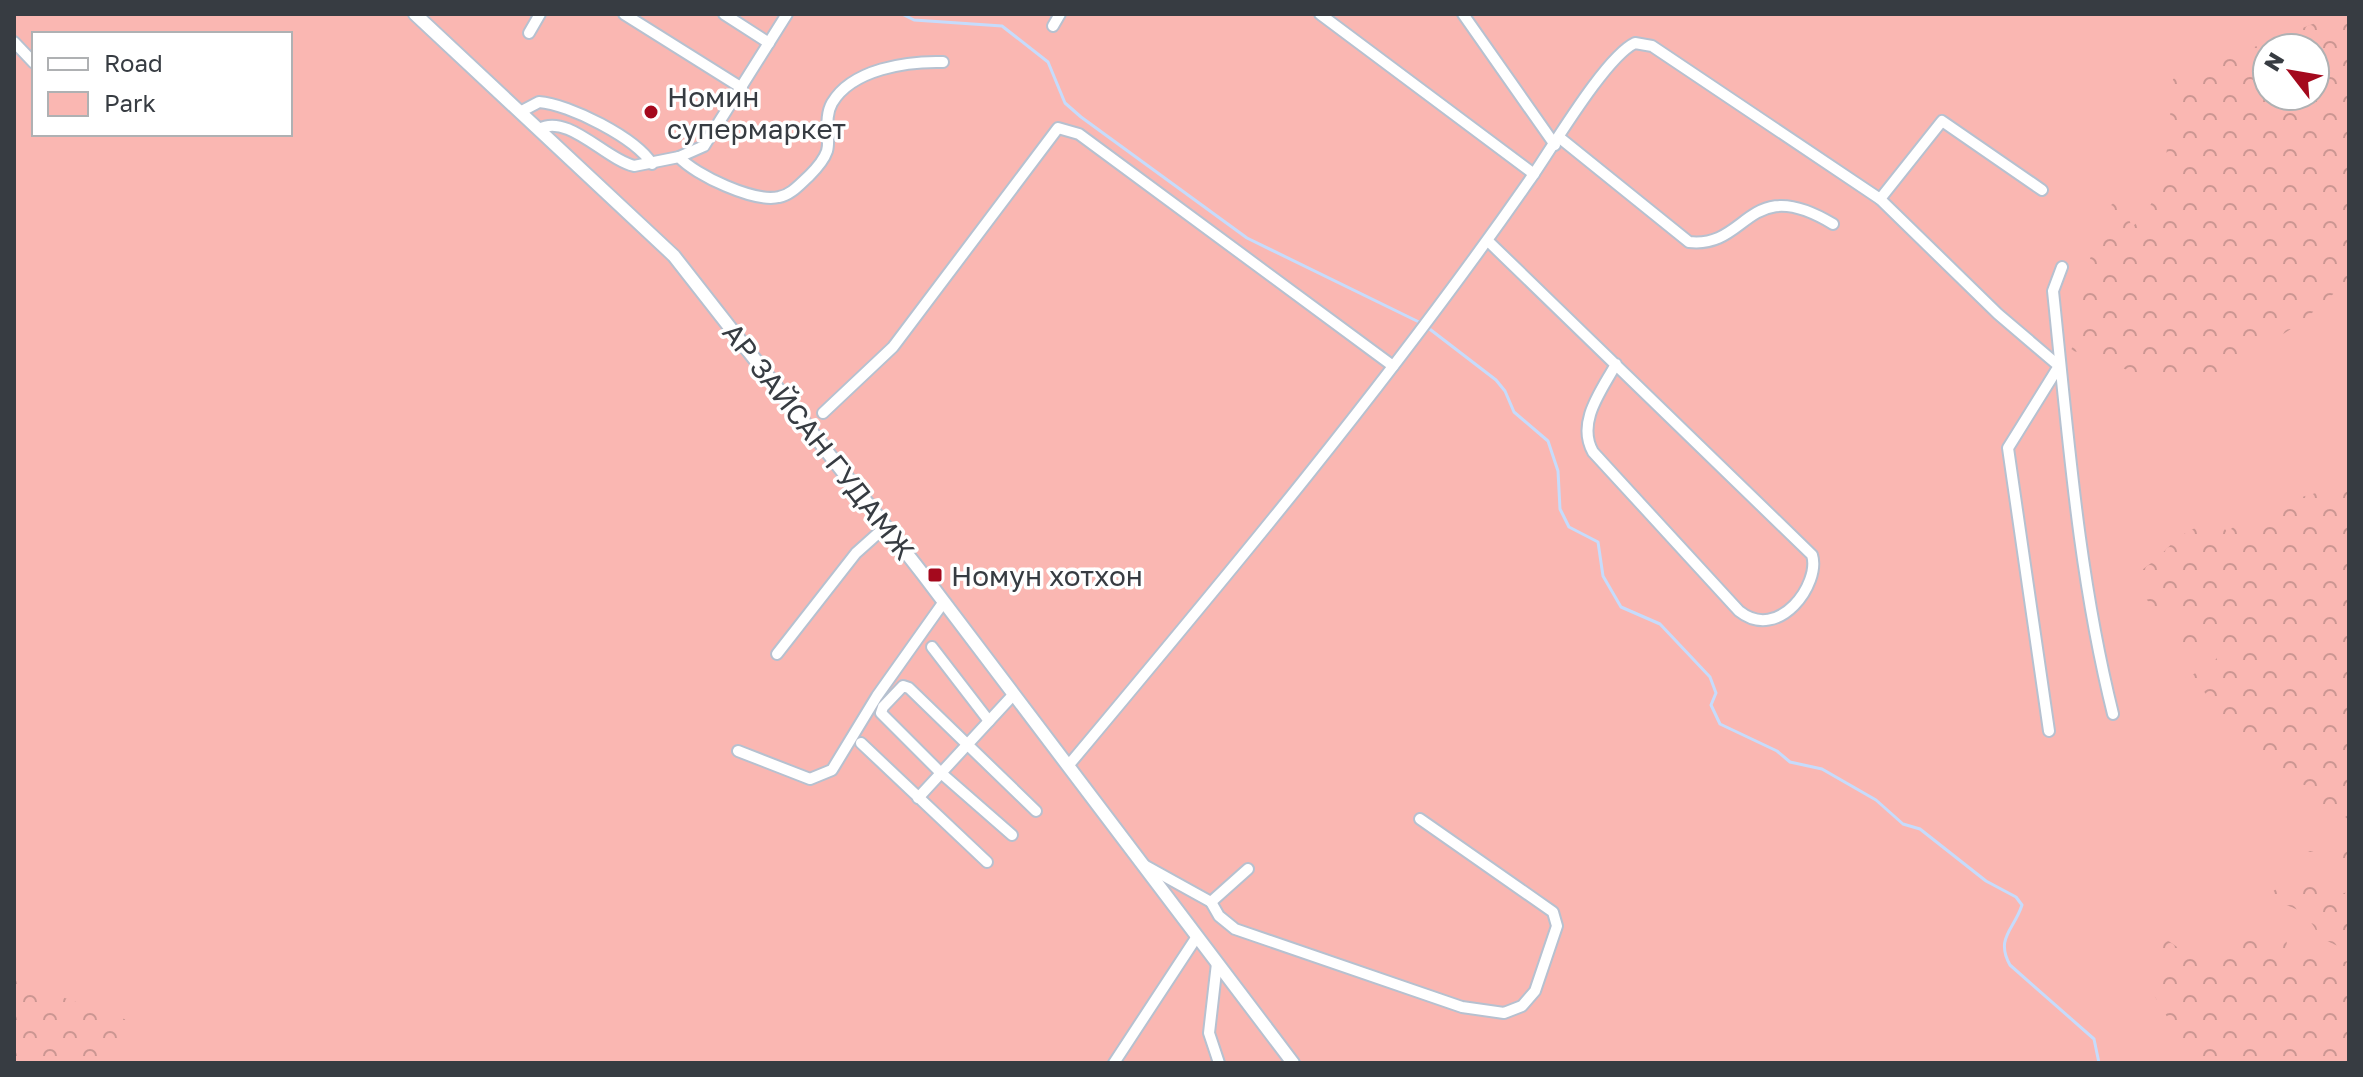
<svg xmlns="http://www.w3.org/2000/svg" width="2363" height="1077" viewBox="0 0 2363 1077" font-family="'Golos Text',sans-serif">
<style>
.green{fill:#fab7b2;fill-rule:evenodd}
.forest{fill:url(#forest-crowns);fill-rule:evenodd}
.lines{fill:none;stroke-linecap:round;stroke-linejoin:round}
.stream{stroke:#c6dcfc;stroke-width:3}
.minor-casing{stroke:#b6c1d0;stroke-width:14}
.tertiary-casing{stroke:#b6c1d0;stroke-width:16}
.minor{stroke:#fff;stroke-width:10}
.tertiary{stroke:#fff;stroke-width:12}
.poi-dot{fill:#a4091d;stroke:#fff;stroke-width:3}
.labels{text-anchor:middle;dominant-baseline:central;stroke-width:7;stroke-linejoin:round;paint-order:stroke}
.poi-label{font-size:28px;fill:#373c42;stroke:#fff;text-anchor:start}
.street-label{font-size:28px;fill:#373c42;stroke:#fff}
</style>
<defs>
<pattern id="forest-crowns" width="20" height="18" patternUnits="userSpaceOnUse" patternTransform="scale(2)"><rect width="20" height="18" fill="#fab7b2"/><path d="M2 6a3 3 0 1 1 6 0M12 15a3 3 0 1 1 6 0" fill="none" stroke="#cb9692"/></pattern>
</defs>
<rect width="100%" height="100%" fill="#edf3fd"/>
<path class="green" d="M14 14H2349V1063H14ZM34 34H290V134H34ZM2267 48H2315V96H2267Z"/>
<g class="forest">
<path d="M2338 14H2349V280L2304 320 2209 384 2136 373 2071 350 2087 318 2079 288 2110 206 2120 197 2132 227C2172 196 2168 125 2173 79ZM2267 48H2315V96H2267Z"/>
<path d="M2349 488V821L2338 809 2320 810 2309 800 2321 797V788C2297 786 2276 774 2262 754L2246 750 2237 741 2241 727 2223 714 2200 687 2189 693 2183 685 2185 678 2211 666 2221 652 2208 646 2198 647 2193 652 2185 650 2180 630 2183 617C2153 612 2142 602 2137 573 2174 551 2171 529 2220 522L2227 532 2240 522 2272 523V515L2262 508 2327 490Z"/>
<polygon points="2308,830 2320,842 2349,839 2349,864 2326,850 2310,852 2297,846 2297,836"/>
<path d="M2322 877 2342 894 2349 891V1063H2190L2165 1037 2159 1025 2169 1020 2151 990 2156 975 2169 967 2142 947 2157 933 2180 949 2197 947 2201 956 2200 968C2220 946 2258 921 2287 939L2286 953 2323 955 2326 966 2348 961 2344 949 2319 937C2311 916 2294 903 2271 903L2267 895 2278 888Z"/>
<polygon points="14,980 127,1020 121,1063 14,1063"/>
</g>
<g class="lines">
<g class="stream">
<polyline points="902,14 914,20 1002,26 1048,62 1065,103 1081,117 1247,238 1421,323"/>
<path d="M1427 327 1496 380 1505 391 1514 412 1548 441 1558 471 1560 509 1569 527 1598 542 1603 576 1621 607 1660 624 1710 677 1716 693 1711 705 1720 724 1777 751 1790 762 1822 769 1876 800 1903 824 1920 829 1986 881 2016 897 2022 905C2014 930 1995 938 2010 965L2094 1039 2099 1063"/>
</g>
<g class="minor-casing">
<g id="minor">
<polyline points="624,14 742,88"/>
<polyline points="724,14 769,43"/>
<polyline points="1320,14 1534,174"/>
<polyline points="1463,14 1555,145"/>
<polyline points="1053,26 1060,14"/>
<polyline points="529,33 540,14"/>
<polyline points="14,42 34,63"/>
<path d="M520 112 539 102C569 104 636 138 652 164"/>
<path d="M539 129C568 113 605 159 634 166L679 157 704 146 787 14"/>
<path d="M1560 138 1689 242C1749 249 1747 172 1833 224"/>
<path d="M679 157C695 175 755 203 779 197 791 195 800 184 809 176 815 170 824 160 827 151 831 137 823 119 832 103 852 69 907 61 943 62"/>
<polyline points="1880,199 1942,121 2042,190"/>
<path d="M1488 241 1812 555C1821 583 1779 643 1739 611L1593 452C1576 422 1602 390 1616 364"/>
<path d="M2062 267 2053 291C2068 434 2078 574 2113 714"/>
<polyline points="823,413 893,347 1058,128 1079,134 1393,366"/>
<polyline points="932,647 989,721"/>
<polyline points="777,654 856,553 884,528"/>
<polyline points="861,743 987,862"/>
<polyline points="738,751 810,779 832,770 877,696 943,603"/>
<path d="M1068 766C1227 576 1387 385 1529 181 1551 150 1605 57 1635 43L1652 46 1880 199 1998 314 2059 366 2008 448 2049 731"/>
<polyline points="918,798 1014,694"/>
<polyline points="1012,835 941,773 881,713 883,707 903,686 909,688 1036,811"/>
<polyline points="1146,866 1211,902 1248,869"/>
<polyline points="1211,902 1219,916 1235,929 1462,1007 1504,1013 1522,1006 1535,991 1557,926 1553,912 1420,819"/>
<polyline points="1217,963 1209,1033 1219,1063"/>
<polyline points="1114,1063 1196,938"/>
</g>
</g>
<g class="tertiary-casing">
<polyline id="tertiary" points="415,14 674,256 922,573 1293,1063"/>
</g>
<use href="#minor" class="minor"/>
<use href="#tertiary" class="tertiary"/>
</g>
<g class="poi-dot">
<circle cx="651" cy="112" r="8"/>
<rect x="927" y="567" width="16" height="16" rx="4"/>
</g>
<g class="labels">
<g class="poi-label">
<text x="667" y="96">Номин<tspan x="667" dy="32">супермаркет</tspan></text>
<text x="951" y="575">Номун хотхон</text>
</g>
<g class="street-label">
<text transform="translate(819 441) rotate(52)">АР ЗАЙСАН ГУДАМЖ</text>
</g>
</g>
<rect width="2363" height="1077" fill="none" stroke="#373c42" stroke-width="32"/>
<rect x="32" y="32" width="260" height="104" fill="#ffffff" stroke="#afb1b3" stroke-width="2"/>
<rect x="48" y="58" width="40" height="12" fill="#ffffff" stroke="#afb1b3" stroke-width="2"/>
<text x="104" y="72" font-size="24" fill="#373c42">Road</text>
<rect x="48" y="92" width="40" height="24" fill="#fab7b2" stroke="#afb1b3" stroke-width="2"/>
<text x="104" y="112" font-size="24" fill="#373c42">Park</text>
<g transform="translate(2291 72) rotate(301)"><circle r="38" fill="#ffffff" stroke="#afb1b3" stroke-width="2"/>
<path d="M0-6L14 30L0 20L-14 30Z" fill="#a4091d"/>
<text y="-12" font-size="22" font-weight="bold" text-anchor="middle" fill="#373c42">N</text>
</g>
</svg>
